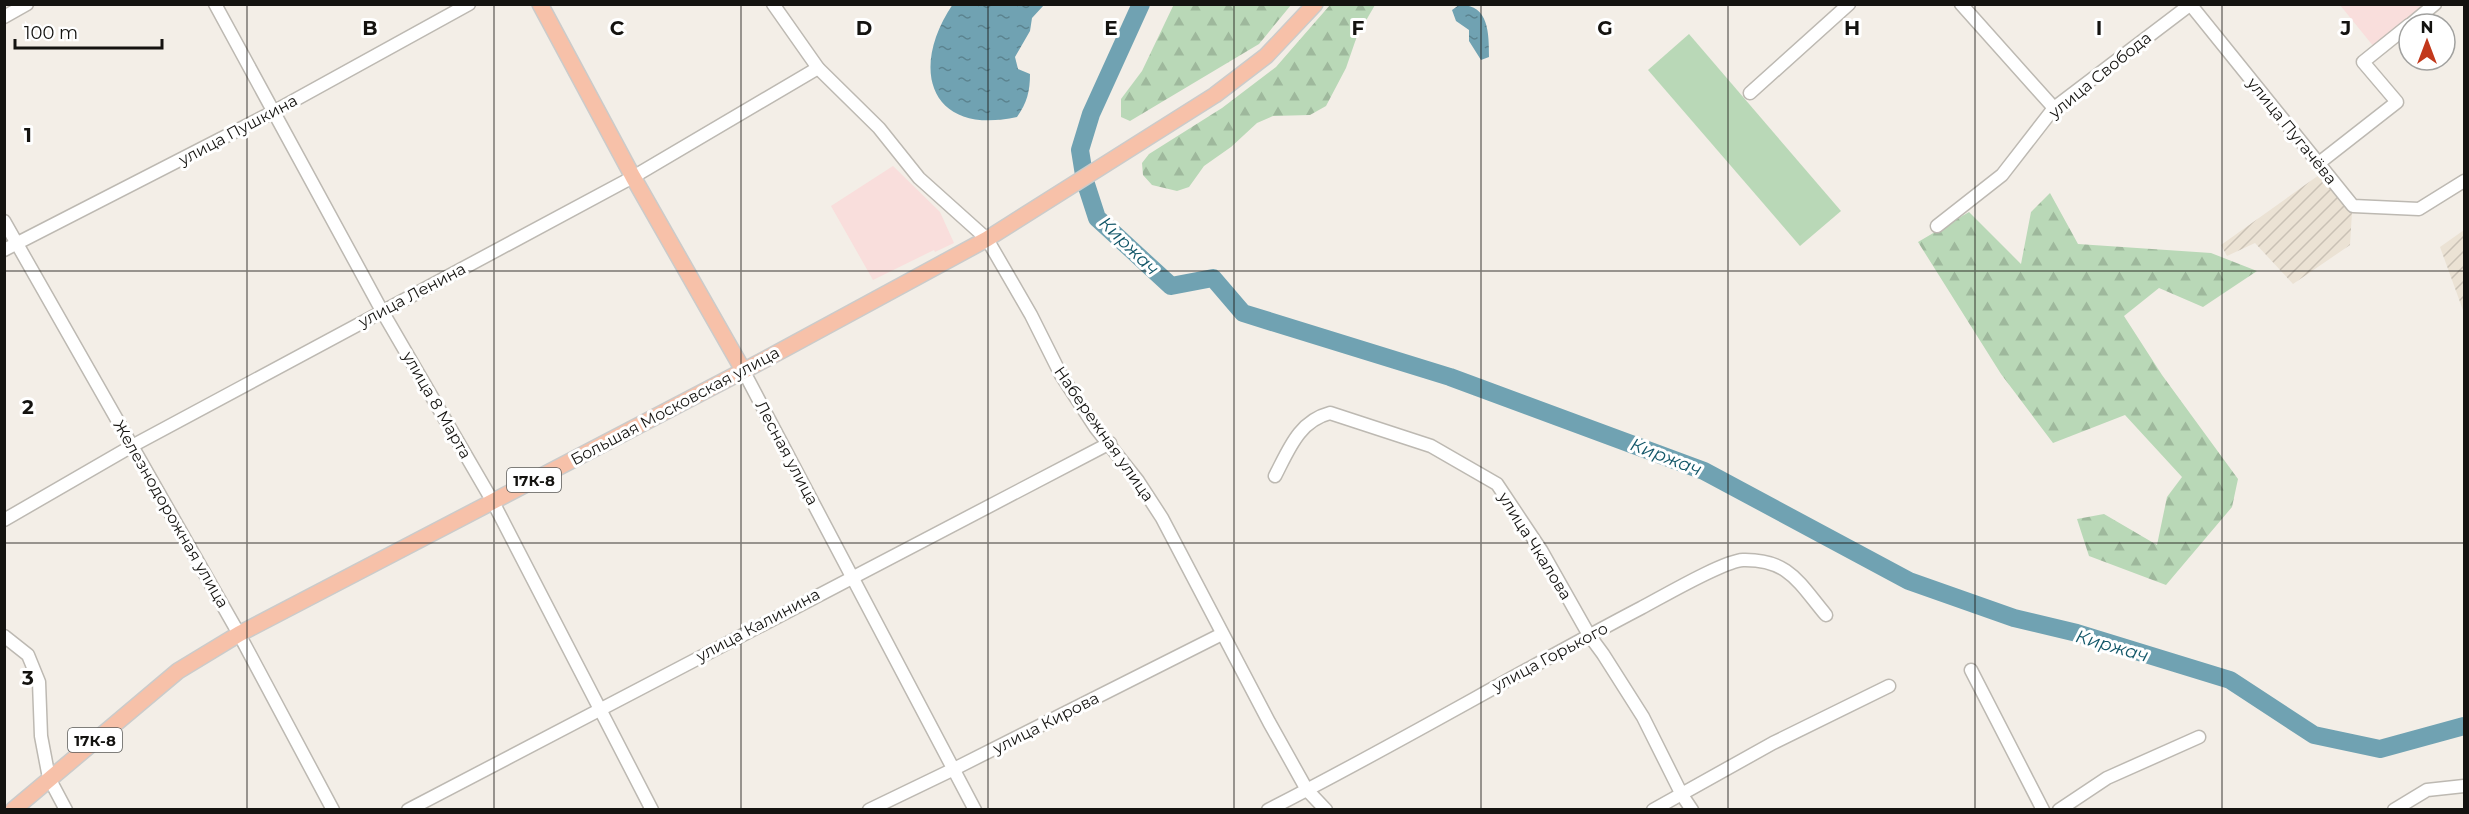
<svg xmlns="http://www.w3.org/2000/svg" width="2469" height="814" viewBox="0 0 2469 814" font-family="Montserrat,sans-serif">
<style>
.industrial{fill:url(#industrial-furrows)}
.education{fill:#f9dedc}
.forest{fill:url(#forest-firs)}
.garden{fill:#b9d8b7}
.water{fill:url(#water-ripples)}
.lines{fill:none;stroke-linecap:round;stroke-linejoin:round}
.river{stroke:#70a2b2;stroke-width:18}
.minor-casing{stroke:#bdb9b2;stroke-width:15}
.major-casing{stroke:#cbcbca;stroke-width:18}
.minor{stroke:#fff;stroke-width:12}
.major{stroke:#f7c1a9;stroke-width:15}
.grid{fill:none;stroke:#141310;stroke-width:1.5;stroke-opacity:0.55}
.labels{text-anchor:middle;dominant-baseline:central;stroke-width:6;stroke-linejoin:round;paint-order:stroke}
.shield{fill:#fff;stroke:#5a5a58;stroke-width:1.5}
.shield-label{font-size:15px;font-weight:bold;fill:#141310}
.street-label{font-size:16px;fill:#141310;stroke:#fff}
.water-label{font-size:18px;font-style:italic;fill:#115668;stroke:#fff}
.grid-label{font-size:20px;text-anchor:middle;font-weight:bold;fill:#141310;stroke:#fff;stroke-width:6;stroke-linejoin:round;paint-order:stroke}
</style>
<defs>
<pattern id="industrial-furrows" width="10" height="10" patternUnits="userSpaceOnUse" patternTransform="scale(1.5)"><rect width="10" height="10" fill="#ebe2d4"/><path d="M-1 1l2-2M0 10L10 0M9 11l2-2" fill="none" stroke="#c9c1b5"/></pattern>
<pattern id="forest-firs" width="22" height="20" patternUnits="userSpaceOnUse" patternTransform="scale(1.5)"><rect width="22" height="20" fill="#b9d8b7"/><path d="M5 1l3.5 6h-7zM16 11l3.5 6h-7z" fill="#9eb89c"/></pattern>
<pattern id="water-ripples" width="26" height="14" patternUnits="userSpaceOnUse" patternTransform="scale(1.5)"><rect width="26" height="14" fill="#70a2b2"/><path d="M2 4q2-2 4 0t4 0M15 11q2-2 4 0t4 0" fill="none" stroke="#5b838f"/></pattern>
</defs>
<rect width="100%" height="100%" fill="#f3eee7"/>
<g class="industrial">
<polygon points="2319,175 2352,212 2350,245 2293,284 2255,243 2227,256 2221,245"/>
<polygon points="2464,230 2464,313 2440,247"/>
</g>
<g class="education">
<polygon points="2340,5 2428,5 2374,47"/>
<polygon points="893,166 940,212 954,243 935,252 934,250 873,280 831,206"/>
</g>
<g class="forest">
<polygon points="1174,4 1291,5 1259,44 1130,121 1121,117 1121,99 1142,71"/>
<polygon points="1330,5 1375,5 1357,36 1346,68 1326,106 1310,115 1273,116 1257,123 1231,147 1204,166 1189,187 1177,191 1152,185 1143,175 1142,163 1149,154 1222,108 1276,67"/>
<polygon points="2050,193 2078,244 2211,253 2257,271 2203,307 2159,288 2124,316 2162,375 2238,479 2232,507 2166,585 2089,556 2077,519 2104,514 2157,545 2167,497 2182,477 2125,415 2053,443 2001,374 1918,242 1969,212 2021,264 2031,212"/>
</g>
<polygon class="garden" points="1689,34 1841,211 1800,246 1648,70"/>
<g class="water">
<path d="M953 4 1044 5 1032 18 1030 31 1015 57 1018 69 1030 74C1030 91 1027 103 1017 117 931 136 908 70 953 4Z"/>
<path d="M1459 5C1489 4 1489 33 1489 57L1481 60 1469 41V30L1456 21 1452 10Z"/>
</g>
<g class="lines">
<polyline class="river" points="1141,4 1091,114 1080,150 1085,181 1097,218 1171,286 1213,278 1243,313 1450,377 1704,471 1909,581 2014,618 2077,633 2230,680 2314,735 2380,749 2464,726"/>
<g class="minor-casing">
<g id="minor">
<polyline points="215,4 382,311 493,502 652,810"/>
<polyline points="773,4 818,68 879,128 919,178 987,239 1031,315 1061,375 1095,427 1138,481 1162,518 1269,722 1307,790 1326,810"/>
<polyline points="1961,4 2054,108"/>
<polyline points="2190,4 2353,206 2419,209 2464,181"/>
<polyline points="4,17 27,4"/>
<polyline points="2411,24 2435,4"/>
<polyline points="1750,93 1849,4"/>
<polyline points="2319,163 2397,102 2363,62 2409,25"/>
<polyline points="4,221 239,634 333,810"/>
<polyline points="1937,226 2002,175 2054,108 2191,4"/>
<polyline points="4,250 273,112 469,4"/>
<polyline points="743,370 975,810"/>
<path d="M1275 476C1289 449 1299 421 1330 413L1431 446 1497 484 1541 550 1589 635 1603 654 1643 717 1682 795 1692 810"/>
<polyline points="4,520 132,446 633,177 818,68"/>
<polyline points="4,636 28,655 39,682 41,736 49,778 66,810"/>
<polyline points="1971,670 2043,810"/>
<polyline points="408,810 1110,443"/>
<polyline points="869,810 954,769 1222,634"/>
<path d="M1268 810C1394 746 1515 674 1641 608 1662 597 1723 561 1743 560 1789 559 1799 583 1826 615"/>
<polyline points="1653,810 1773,743 1889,686"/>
<polyline points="2059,810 2107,778 2199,737"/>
<polyline points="2394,810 2427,790 2464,786"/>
</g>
</g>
<g class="major-casing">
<g id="major">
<polyline points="540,4 633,177 743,370"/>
<polyline points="13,810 178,671 239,634 764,360 987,239 1215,95 1266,56 1315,4"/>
</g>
</g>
<use href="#minor" class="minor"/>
<use href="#major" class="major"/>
</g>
<path class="grid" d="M247 4V810M494 4V810M741 4V810M988 4V810M1234 4V810M1481 4V810M1728 4V810M1975 4V810M2222 4V810M4 271H2464M4 543H2464"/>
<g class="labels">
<g class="shield">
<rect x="507" y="468" width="54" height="24" rx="4.5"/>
<rect x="68" y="728" width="54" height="24" rx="4.5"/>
</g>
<g class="shield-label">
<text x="534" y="480">17К-8</text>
<text x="95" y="740">17К-8</text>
</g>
<g class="street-label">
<text transform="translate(2100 75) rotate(-39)">улица Свобода</text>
<text transform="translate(238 130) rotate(-28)">улица Пушкина</text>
<text transform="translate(2292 131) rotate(51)">улица Пугачёва</text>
<text transform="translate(412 295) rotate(-28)">улица Ленина</text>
<text transform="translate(437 405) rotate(60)">улица 8 Марта</text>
<text transform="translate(675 406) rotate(-28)">Большая Московская улица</text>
<text transform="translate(1104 434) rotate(55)">Набережная улица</text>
<text transform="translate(787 453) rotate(62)">Лесная улица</text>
<text transform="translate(171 514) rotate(60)">Железнодорожная улица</text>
<text transform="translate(1535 546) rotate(58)">улица Чкалова</text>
<text transform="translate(758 625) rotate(-28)">улица Калинина</text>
<text transform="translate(1550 657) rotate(-28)">улица Горького</text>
<text transform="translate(1046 723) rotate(-27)">улица Кирова</text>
</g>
<g class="water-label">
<text transform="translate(1129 246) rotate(44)">Киржач</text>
<text transform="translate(1666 457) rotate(21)">Киржач</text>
<text transform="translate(2112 646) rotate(16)">Киржач</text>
</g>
</g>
<g class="grid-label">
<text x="370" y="35">B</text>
<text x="617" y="35">C</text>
<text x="864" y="35">D</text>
<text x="1111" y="35">E</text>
<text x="1358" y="35">F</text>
<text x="1605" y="35">G</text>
<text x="1852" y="35">H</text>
<text x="2099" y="35">I</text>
<text x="2346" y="35">J</text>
<text x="28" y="142">1</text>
<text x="28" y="414">2</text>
<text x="28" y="685">3</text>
</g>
<rect width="2469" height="814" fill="none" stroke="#141310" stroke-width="12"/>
<g transform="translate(2427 42)"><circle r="28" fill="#ffffff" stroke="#a1a19f" stroke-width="1.5"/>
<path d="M0-4.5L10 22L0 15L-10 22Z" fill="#c2381b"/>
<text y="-9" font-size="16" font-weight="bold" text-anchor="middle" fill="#141310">N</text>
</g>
<path d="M15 39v9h147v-9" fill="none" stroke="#141310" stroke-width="3"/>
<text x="24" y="39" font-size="18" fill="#141310" stroke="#ffffff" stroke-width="4.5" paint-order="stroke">100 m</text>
</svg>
